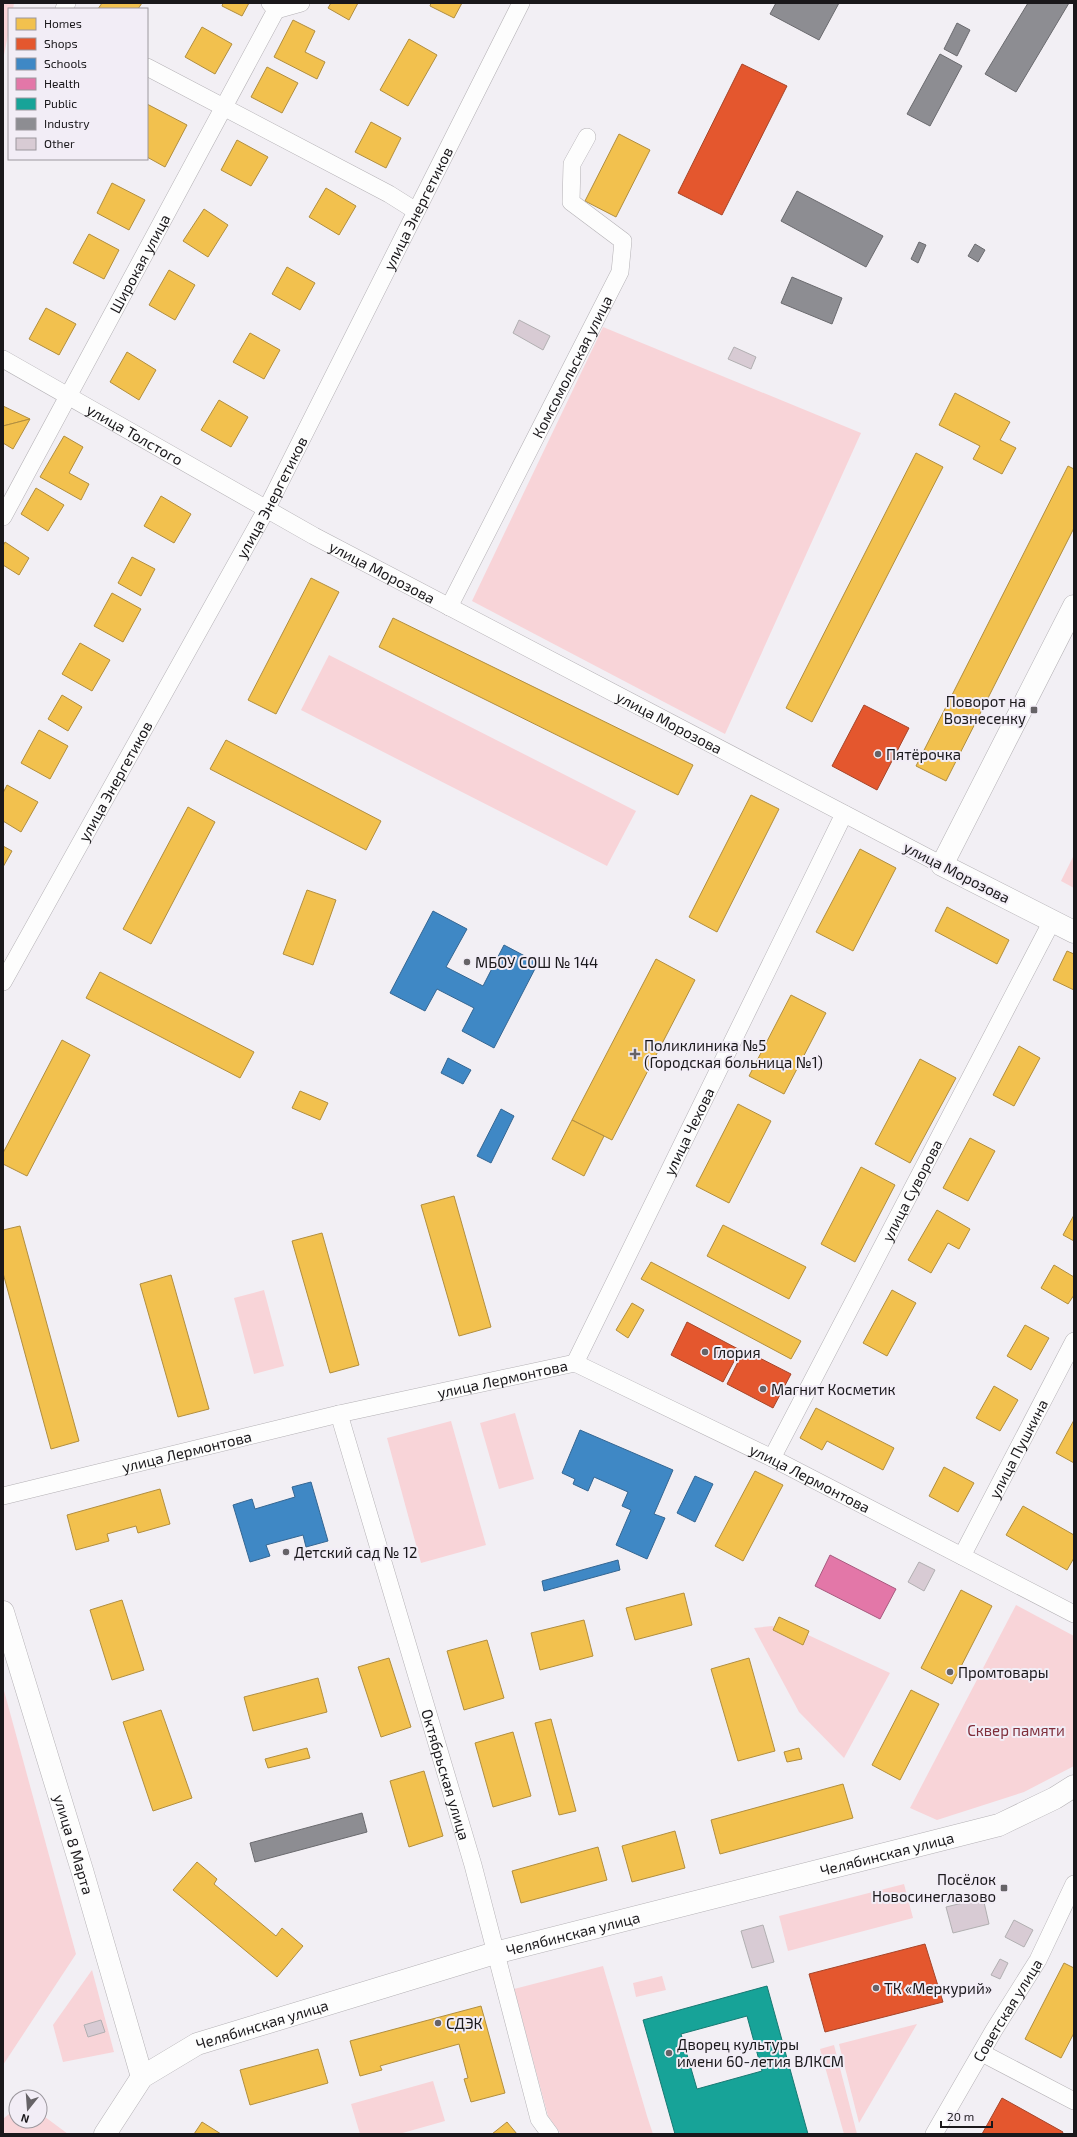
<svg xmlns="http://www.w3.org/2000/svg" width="1077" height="2137" viewBox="0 0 1077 2137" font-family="'Exo 2',sans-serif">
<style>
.green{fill:#f8d4d8}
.homes{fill:#f2c14e;stroke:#b18e3f}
.shops{fill:#e4572e;stroke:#a74428}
.schools{fill:#3f88c5;stroke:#346692}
.health{fill:#e377a8;stroke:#a75a7e}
.public{fill:#17a398;stroke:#187972;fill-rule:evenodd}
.industry{fill:#8d8d92;stroke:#6a6a6e}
.building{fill:#d8cbd4;stroke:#b1afb1}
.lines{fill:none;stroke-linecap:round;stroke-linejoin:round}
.minor-casing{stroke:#b4b1b5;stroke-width:18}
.tertiary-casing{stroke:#b4b1b5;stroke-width:23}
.minor{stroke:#fdfdfd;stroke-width:17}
.tertiary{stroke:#fdfdfd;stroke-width:22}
.poi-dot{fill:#666367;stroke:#f2edf6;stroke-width:1.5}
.labels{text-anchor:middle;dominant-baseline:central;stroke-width:4;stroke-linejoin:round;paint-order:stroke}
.street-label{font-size:15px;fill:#1a181b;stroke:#f2edf6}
.poi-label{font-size:15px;fill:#1a181b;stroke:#f2edf6;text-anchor:start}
.park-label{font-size:15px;fill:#7f2e3a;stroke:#f2edf6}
</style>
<rect width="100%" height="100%" fill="#f2eff4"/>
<g class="green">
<polygon points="3,3 14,3 13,9 9,9 9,30 3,60"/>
<polygon points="603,327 861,433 725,734 472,601"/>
<polygon points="329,655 636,811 607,866 301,710"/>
<polygon points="1074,855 1074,888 1061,881"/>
<polygon points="264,1290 284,1366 254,1374 234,1298"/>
<polygon points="515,1413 534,1479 499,1489 480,1423"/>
<polygon points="451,1421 486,1545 421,1563 387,1438"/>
<polygon points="1016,1605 1074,1636 1074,1766 1024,1792 937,1820 910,1808"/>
<polygon points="772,1626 806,1634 890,1673 844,1758 799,1712 754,1628"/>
<polygon points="3,1687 76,1954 3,2065"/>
<polygon points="904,1884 913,1918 788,1951 779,1916"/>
<polygon points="603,1966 647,2116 653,2134 561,2134 548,2116 514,1989"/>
<polygon points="92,1970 114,2052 63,2062 53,2025"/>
<polygon points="662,1976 666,1990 636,1997 633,1983"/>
<polygon points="917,2024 859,2123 839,2044"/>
<polygon points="834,2045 857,2134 844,2134 820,2049"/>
<polygon points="433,2081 445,2121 399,2134 360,2134 351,2104"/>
<polygon points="9,2114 16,2114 16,2121 40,2121 41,2114 68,2134 3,2134 3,2119"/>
</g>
<g class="homes">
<polygon points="102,3 142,3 138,9 98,9"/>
<polygon points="223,3 249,3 242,16 222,6"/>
<polygon points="331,3 358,3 349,20 328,8"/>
<polygon points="431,3 462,3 454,18 430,6"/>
<polygon points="293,20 315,31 305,52 325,62 317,79 274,57"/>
<polygon points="202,27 232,44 215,74 185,57"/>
<polygon points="409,39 437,55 408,106 380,90"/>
<polygon points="267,67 298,83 282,113 251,97"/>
<polygon points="147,104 187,125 165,167 147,157"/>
<polygon points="371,122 401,138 386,168 355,152"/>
<polygon points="619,134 650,150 616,217 585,201"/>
<polygon points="237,140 268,157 251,186 221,170"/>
<polygon points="112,183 145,200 129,230 97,213"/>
<polygon points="326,188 356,206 339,235 309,217"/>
<polygon points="204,209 228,225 208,257 183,241"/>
<polygon points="89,234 119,250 104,279 73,263"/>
<polygon points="287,267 315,283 300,310 272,294"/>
<polygon points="169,270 195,285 175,320 149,305"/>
<polygon points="46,308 76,324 59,355 29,339"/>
<polygon points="250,333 280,350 264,379 233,362"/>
<polygon points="127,352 156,370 139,400 110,382"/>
<polygon points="955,393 1010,422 1000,440 1016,448 1002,474 973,459 980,446 939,425"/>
<polygon points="219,400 248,417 231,447 201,430"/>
<polygon points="3,406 30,419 3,426"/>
<polygon points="30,419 13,449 3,443 3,426"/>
<polygon points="64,436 83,447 69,473 89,484 81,500 40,477"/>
<polygon points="916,453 943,467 812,722 786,708"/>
<polygon points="1068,466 1074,469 1074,528 946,781 916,766"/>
<polygon points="36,488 64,505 48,531 21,514"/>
<polygon points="161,496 191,514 174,543 144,526"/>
<polygon points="5,542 29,558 19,575 3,565 3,546"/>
<polygon points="132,557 155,569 141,596 118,583"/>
<polygon points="311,578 339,592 276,714 248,700"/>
<polygon points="112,593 141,609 123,642 94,626"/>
<polygon points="393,618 693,765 678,795 379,647"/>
<polygon points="80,643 110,660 92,691 62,674"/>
<polygon points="62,695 82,707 68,731 48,719"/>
<polygon points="39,730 68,746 50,779 21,763"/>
<polygon points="226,740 381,821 366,850 210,769"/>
<polygon points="7,785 38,802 21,832 3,821 3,793"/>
<polygon points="751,795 779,809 717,932 689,917"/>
<polygon points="188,807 215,822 151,944 123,929"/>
<polygon points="3,846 12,851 3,867"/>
<polygon points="860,849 896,868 853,951 816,932"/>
<polygon points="307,890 336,900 313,965 283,954"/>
<polygon points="947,907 1009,940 997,964 935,931"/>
<polygon points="1067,951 1074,954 1074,990 1053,980"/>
<polygon points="656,959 695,980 612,1140 572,1120"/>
<polygon points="100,972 254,1052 240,1078 86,998"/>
<polygon points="791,995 826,1013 784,1094 749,1076"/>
<polygon points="62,1040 90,1055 27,1176 3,1164 3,1153"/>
<polygon points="1019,1046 1040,1058 1014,1106 993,1095"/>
<polygon points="920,1059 956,1078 910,1163 875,1144"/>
<polygon points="300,1091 328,1103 320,1120 292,1108"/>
<polygon points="738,1104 771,1121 729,1203 696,1186"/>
<polygon points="572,1120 604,1136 584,1176 552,1159"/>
<polygon points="970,1138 995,1151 968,1201 943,1188"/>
<polygon points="861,1167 895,1185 855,1262 821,1244"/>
<polygon points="454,1196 491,1327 459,1336 421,1205"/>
<polygon points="937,1210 970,1229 959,1249 948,1243 931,1273 908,1260"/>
<polygon points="1074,1215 1074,1241 1063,1235"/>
<polygon points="723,1225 806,1267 789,1299 707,1256"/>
<polygon points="20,1226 79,1441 51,1449 3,1273 3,1230"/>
<polygon points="322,1233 359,1365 330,1373 292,1241"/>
<polygon points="651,1262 801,1341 791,1359 641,1279"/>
<polygon points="1054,1265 1074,1277 1074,1295 1068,1304 1041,1288"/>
<polygon points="171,1275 209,1409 178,1417 140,1284"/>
<polygon points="892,1290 916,1303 887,1356 863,1343"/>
<polygon points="632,1303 644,1310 628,1338 616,1330"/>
<polygon points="1025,1325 1049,1338 1031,1370 1007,1356"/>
<polygon points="994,1386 1018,1400 1000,1431 976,1418"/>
<polygon points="816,1408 894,1448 883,1470 827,1441 822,1450 800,1438"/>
<polygon points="1074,1420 1074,1463 1056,1453"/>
<polygon points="944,1467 974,1483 958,1512 929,1496"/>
<polygon points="755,1471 783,1485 743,1561 715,1546"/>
<polygon points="160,1489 170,1524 138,1533 136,1526 107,1534 109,1541 76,1550 67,1515"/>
<polygon points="1023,1506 1074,1535 1074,1558 1067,1570 1006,1535"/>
<polygon points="961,1590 992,1606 952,1684 921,1668"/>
<polygon points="684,1593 692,1625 635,1640 626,1608"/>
<polygon points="122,1600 144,1670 112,1680 90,1610"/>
<polygon points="779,1617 809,1631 803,1645 773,1630"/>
<polygon points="584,1620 593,1656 540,1670 531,1633"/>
<polygon points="487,1640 504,1698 464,1710 447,1651"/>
<polygon points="389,1658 411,1727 381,1737 358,1667"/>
<polygon points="749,1658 775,1751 738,1761 711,1669"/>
<polygon points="318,1678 327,1712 253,1731 244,1697"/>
<polygon points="911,1690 939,1704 900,1780 872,1765"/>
<polygon points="161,1710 192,1798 153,1811 123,1722"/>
<polygon points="551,1719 576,1811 559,1815 535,1723"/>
<polygon points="513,1732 531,1796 493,1807 475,1743"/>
<polygon points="307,1748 310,1758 268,1768 265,1759"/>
<polygon points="799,1748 802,1759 787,1762 784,1752"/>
<polygon points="424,1771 443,1836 409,1847 390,1781"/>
<polygon points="843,1784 853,1818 720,1854 711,1820"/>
<polygon points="675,1831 685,1868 632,1882 622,1846"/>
<polygon points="598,1847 607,1880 521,1903 512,1871"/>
<polygon points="197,1862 217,1879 214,1884 276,1936 282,1928 303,1946 277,1977 173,1890"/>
<polygon points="1064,1963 1074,1968 1074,2033 1061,2058 1025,2039"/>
<polygon points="481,2006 505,2093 471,2102 464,2079 468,2078 459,2044 380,2066 382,2070 360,2076 350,2041"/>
<polygon points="318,2049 328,2083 250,2105 240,2070"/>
<polygon points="202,2122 221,2134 194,2134"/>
<polygon points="507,2122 517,2134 492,2134"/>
</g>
<g class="shops">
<polygon points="742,64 787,86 722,215 678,193"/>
<polygon points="864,705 909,728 877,790 832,766"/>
<polygon points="687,1322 740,1350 723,1382 671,1355"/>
<polygon points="744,1350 791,1374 773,1408 727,1384"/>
<polygon points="925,1944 943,2002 825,2032 809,1974"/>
<polygon points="1002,2098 1063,2132 1062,2134 982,2134"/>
</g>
<g class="schools">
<polygon points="433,911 467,929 446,967 483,986 504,945 538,963 494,1048 462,1031 474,1008 437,989 425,1011 390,993"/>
<polygon points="448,1058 471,1070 463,1084 441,1073"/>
<polygon points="501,1109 514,1116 491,1163 477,1156"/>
<polygon points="580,1430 673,1470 654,1514 665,1518 647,1559 616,1545 631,1510 622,1506 628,1492 594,1477 588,1491 573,1484 575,1479 562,1473"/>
<polygon points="695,1476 713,1484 695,1522 677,1513"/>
<polygon points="311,1482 328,1541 306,1547 303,1535 266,1545 270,1556 250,1562 233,1505 252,1499 255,1509 295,1497 292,1487"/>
<polygon points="618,1560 620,1570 544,1591 542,1581"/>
</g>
<polygon class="health" points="830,1555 896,1589 880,1619 815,1586"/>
<path class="public" d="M767 1986 808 2134H675L643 2020ZM747 2016 762 2071 697 2089 681 2034Z"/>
<g class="industry">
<polygon points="776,3 839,3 819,40 770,14"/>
<polygon points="1028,3 1069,3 1016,92 985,74"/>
<polygon points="957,23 970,30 957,56 944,49"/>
<polygon points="940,54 962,66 930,126 907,114"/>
<polygon points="797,191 883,236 866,267 781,221"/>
<polygon points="919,242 926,245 918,263 911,259"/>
<polygon points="975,244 985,250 978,262 968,256"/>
<polygon points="792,277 842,298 832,324 781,303"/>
<polygon points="362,1813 367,1832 255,1862 250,1843"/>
</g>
<g class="building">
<polygon points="519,320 550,336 543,350 513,333"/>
<polygon points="734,347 756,357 751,369 728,359"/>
<polygon points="919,1562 935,1570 924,1591 908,1582"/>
<polygon points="983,1898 989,1924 953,1933 946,1907"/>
<polygon points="1014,1920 1033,1930 1024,1947 1005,1937"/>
<polygon points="763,1925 774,1962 752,1968 741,1931"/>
<polygon points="1000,1959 1008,1963 1000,1979 991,1975"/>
<polygon points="101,2020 105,2032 88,2037 84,2025"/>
</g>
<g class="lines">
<g class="minor-casing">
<g id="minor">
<polyline points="64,9 67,3"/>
<polyline points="276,10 301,3"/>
<polyline points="147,67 389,194 416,211"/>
<path id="s1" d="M3 359 314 536 942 865"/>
<path id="s2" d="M3 517 276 10 270 3"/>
<path id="s3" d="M449 607 620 272 623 241 571 202 572 164 587 137"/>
<path id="s4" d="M3 982 266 510 521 3"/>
<path id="s5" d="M575 1363 844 814"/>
<path id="s6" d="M339 1414 473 1865 539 2119 550 2134"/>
<path id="s7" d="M772 1458 1052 921"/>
<path id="s8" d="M3 1496 339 1414 575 1363 772 1458 1074 1614"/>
<path id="s9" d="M962 1556 1074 1341"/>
<polyline points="982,2053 1074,2101"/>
<path id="s10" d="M934 2134 994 2030 1038 1960 1074 1884"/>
</g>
</g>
<g class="tertiary-casing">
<g id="tertiary">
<polyline points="1074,606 942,865 1074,932"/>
<path id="s11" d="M3 1612 82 1870 142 2077"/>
<path id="s12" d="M105 2134 142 2077 197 2044 495 1953 999 1825 1055 1798 1074 1786"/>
</g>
</g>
<use href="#minor" class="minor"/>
<use href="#tertiary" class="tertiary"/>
</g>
<g class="poi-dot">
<rect x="1030" y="706" width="8" height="8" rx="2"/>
<circle cx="878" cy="754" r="4"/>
<circle cx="467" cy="962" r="4"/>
<path d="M633 1048h4v4h4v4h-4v4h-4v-4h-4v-4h4z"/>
<circle cx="705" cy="1352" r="4"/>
<circle cx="763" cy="1389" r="4"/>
<circle cx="286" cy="1552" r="4"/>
<circle cx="950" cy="1672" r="4"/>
<rect x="1000" y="1884" width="8" height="8" rx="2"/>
<circle cx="876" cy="1988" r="4"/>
<circle cx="438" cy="2023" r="4"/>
<circle cx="669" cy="2053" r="4"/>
</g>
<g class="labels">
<g class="street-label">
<text stroke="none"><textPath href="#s4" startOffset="878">улица Энергетиков</textPath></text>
<text stroke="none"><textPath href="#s2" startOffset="288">Широкая улица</textPath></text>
<text stroke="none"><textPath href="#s3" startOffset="270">Комсомольская улица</textPath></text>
<text stroke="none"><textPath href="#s1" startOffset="152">улица Толстого</textPath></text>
<text stroke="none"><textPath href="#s4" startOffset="554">улица Энергетиков</textPath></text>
<text stroke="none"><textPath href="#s1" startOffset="435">улица Морозова</textPath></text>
<text stroke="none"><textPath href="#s1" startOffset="759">улица Морозова</textPath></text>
<text stroke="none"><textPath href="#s4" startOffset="230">улица Энергетиков</textPath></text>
<text transform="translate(957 872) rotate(27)">улица Морозова</text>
<text stroke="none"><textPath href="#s5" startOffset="258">улица Чехова</textPath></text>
<text stroke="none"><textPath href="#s7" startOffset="302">улица Суворова</textPath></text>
<text stroke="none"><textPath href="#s8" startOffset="513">улица Лермонтова</textPath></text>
<text stroke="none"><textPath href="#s9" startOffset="121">улица Пушкина</textPath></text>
<text stroke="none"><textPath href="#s8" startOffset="189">улица Лермонтова</textPath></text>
<text stroke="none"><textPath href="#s8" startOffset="849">улица Лермонтова</textPath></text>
<text stroke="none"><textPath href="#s6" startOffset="376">Октябрьская улица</textPath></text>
<text stroke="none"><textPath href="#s11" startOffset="243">улица 8 Марта</textPath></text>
<text stroke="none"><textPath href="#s12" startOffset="848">Челябинская улица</textPath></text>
<text stroke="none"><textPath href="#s12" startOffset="524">Челябинская улица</textPath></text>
<text stroke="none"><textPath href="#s10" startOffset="144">Советская улица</textPath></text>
<text stroke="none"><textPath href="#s12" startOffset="200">Челябинская улица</textPath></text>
</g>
<g class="poi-label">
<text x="1026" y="701" text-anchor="end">Поворот на<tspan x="1026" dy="17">Вознесенку</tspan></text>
<text x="886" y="754">Пятёрочка</text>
<text x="475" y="962">МБОУ СОШ № 144</text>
<text x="644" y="1045">Поликлиника №5<tspan x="644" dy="17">(Городская больница №1)</tspan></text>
<text x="713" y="1352">Глория</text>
<text x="771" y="1389">Магнит Косметик</text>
<text x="294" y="1552">Детский сад № 12</text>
<text x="958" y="1672">Промтовары</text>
<text x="996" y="1879" text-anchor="end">Посёлок<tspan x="996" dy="17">Новосинеглазово</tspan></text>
<text x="884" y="1988">ТК «Меркурий»</text>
<text x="446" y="2023">СДЭК</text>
<text x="677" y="2044">Дворец культуры<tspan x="677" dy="17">имени 60-летия ВЛКСМ</tspan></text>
</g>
<g class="park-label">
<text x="1016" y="1730">Сквер памяти</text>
</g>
</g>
<rect width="1077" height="2137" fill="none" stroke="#1a181b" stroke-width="8"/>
<rect x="8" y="8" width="140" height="152" fill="#f2edf6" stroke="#9c989e"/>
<rect x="16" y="18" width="20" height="12" fill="#f2c14e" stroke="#9c989e"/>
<text x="44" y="28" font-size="12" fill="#1a181b">Homes</text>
<rect x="16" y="38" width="20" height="12" fill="#e4572e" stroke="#9c989e"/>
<text x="44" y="48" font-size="12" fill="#1a181b">Shops</text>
<rect x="16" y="58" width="20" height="12" fill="#3f88c5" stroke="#9c989e"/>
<text x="44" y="68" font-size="12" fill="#1a181b">Schools</text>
<rect x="16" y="78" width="20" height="12" fill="#e377a8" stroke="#9c989e"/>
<text x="44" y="88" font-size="12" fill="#1a181b">Health</text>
<rect x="16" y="98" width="20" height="12" fill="#17a398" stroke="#9c989e"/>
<text x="44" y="108" font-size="12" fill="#1a181b">Public</text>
<rect x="16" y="118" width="20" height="12" fill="#8d8d92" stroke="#9c989e"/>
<text x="44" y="128" font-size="12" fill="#1a181b">Industry</text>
<rect x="16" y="138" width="20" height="12" fill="#d8cbd4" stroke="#9c989e"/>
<text x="44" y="148" font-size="12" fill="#1a181b">Other</text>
<g transform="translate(28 2109) rotate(197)"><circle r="19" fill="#f2edf6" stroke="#9c989e"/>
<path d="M0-3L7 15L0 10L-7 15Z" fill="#666367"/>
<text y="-6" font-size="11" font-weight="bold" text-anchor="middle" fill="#1a181b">N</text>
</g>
<path d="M941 2121v6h51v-6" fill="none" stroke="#1a181b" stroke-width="2"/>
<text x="947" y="2121" font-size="12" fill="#1a181b" stroke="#f2edf6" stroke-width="3" paint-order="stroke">20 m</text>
</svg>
